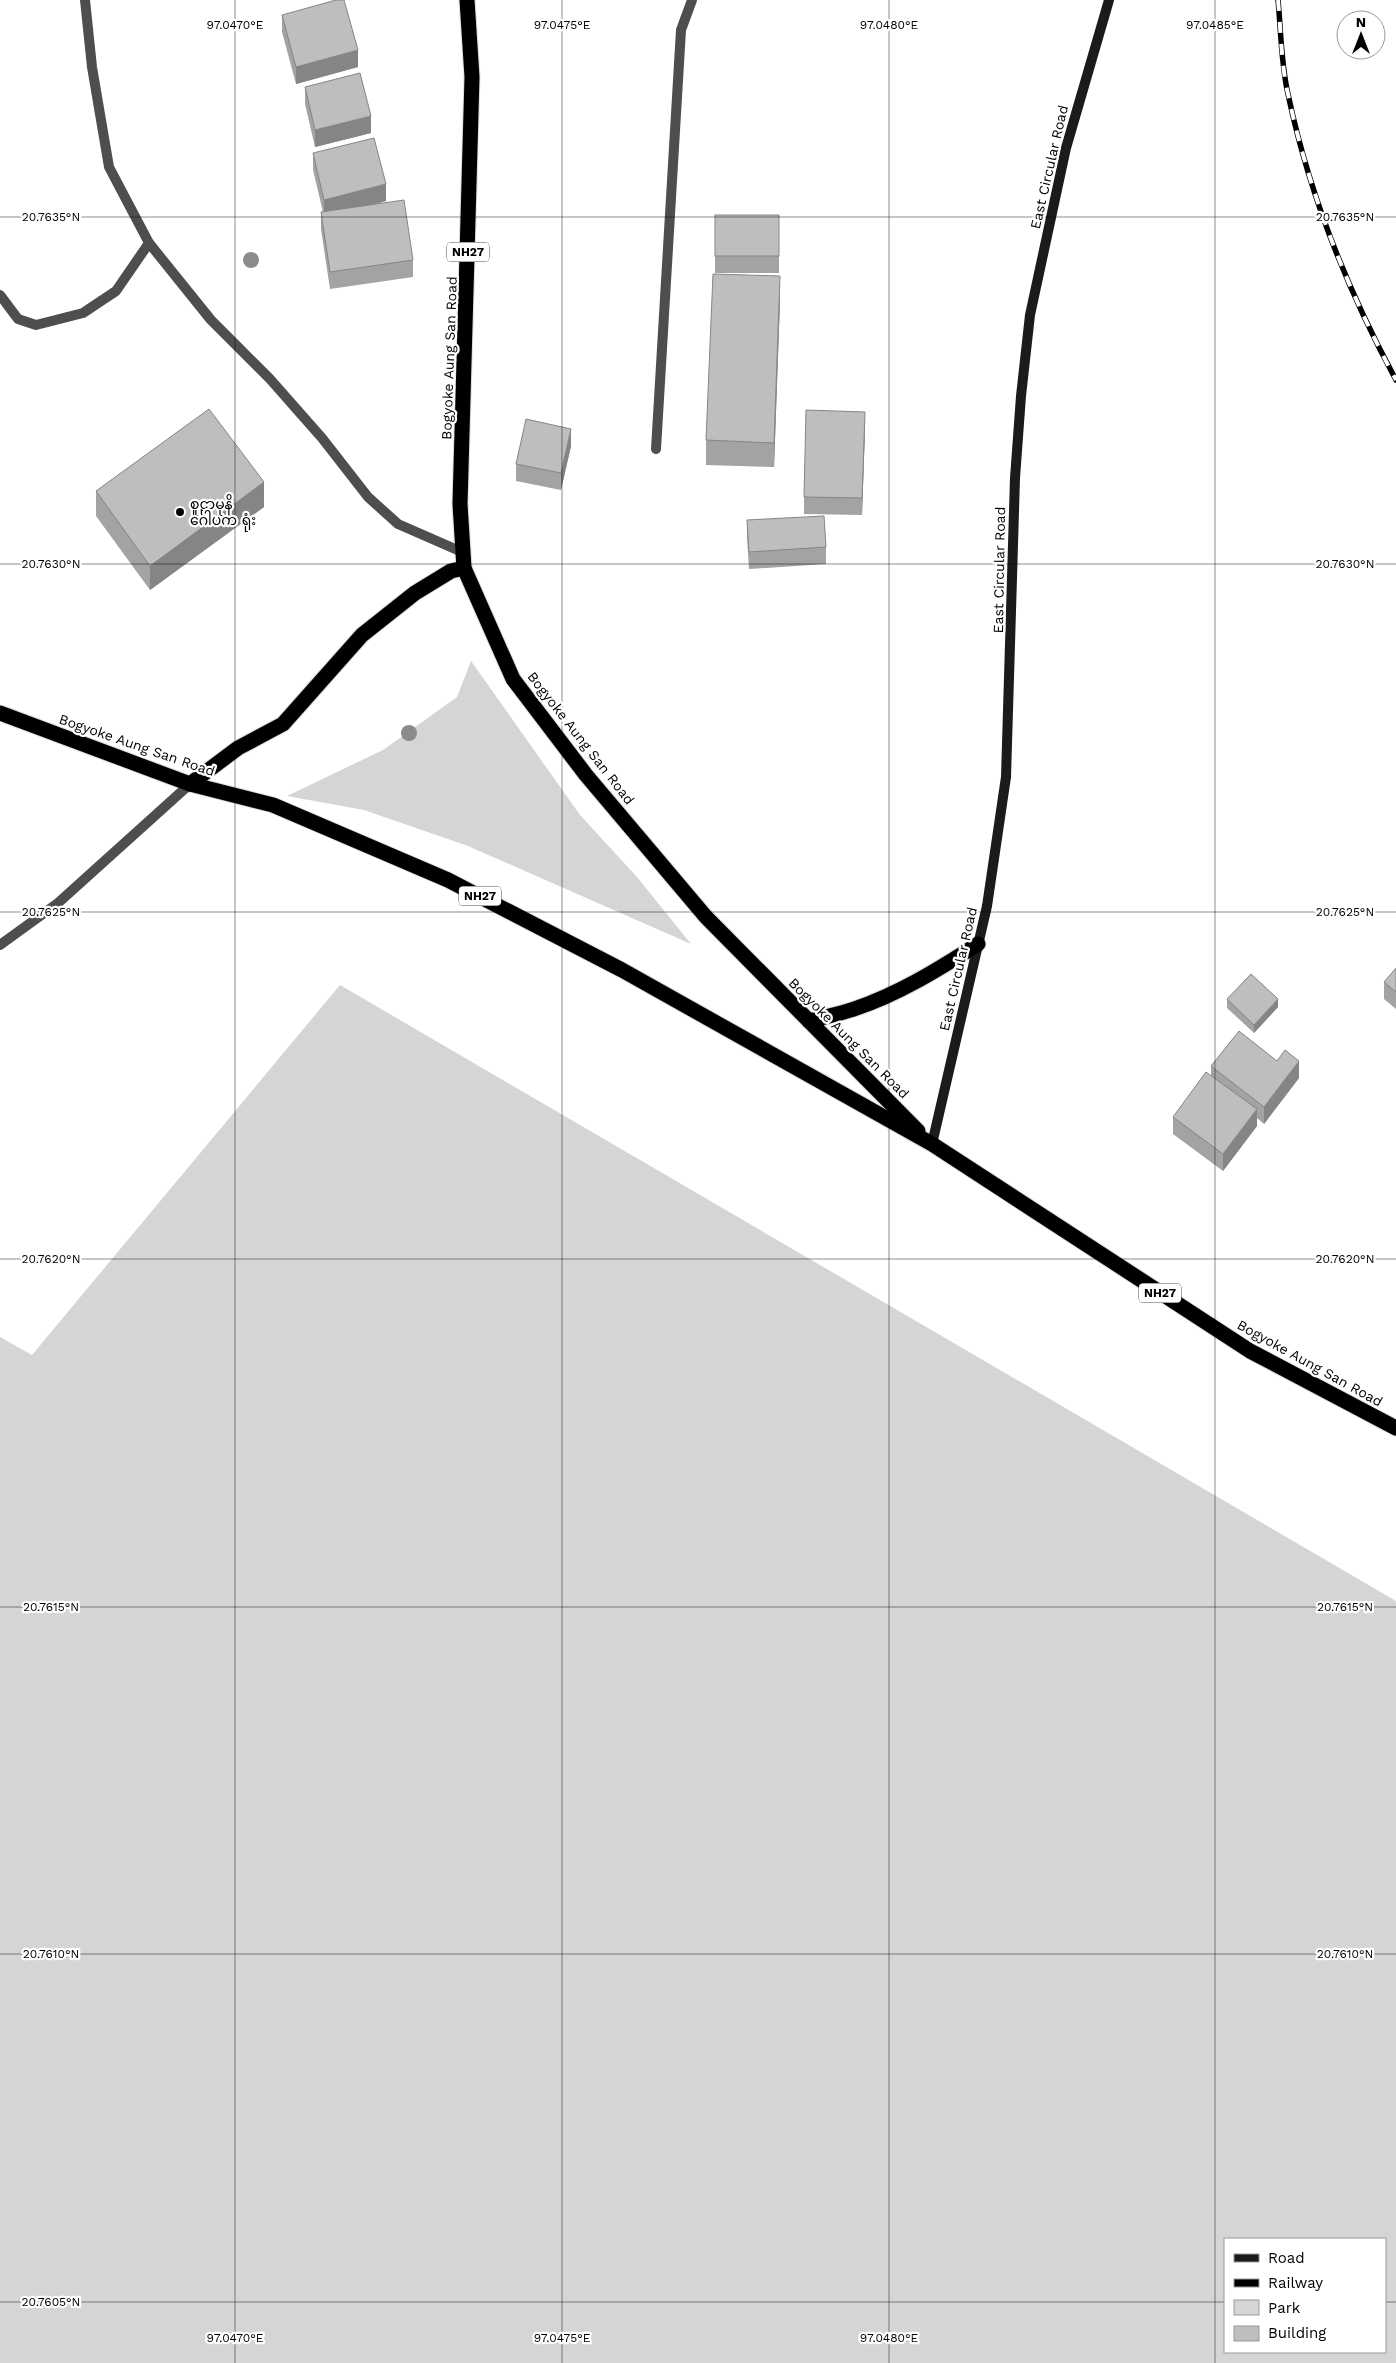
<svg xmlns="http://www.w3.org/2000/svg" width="1396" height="2363" viewBox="0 0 1396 2363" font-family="'Work Sans','Noto Sans Myanmar',sans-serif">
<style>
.green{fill:#d5d5d5;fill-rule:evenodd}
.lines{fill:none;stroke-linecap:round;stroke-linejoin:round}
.highway-casing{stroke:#dbdbdb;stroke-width:17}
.lane{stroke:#4e4e4e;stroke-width:10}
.street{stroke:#4e4e4e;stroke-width:10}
.secondary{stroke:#1b1b1b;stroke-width:10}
.highway{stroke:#000;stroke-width:15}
.rail-casing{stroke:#000;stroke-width:5.5}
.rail{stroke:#fff;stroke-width:4;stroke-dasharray:11;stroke-linecap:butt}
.tree{fill:#8b8b8b}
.wall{fill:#a3a3a3}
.shaded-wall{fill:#858585}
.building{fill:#bebebe;stroke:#858585}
.ticks{fill:none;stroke:#000;stroke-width:1;stroke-opacity:0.45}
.poi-dot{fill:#000;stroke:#fff;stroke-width:2}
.labels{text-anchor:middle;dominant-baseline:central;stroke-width:4.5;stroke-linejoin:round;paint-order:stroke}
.shield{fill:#fff;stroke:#4c4c4c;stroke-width:1}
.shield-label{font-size:12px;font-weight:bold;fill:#000}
.street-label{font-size:14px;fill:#000;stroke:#fff}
.poi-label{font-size:14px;fill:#000;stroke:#fff;text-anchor:start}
.ticks-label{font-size:12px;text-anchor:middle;fill:#000;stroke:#fff;stroke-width:4.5;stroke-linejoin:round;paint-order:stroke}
</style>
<rect width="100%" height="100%" fill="#fff"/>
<g class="green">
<polygon points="471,661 580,815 637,877 691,944 468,846 364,810 287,796 383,750 457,697"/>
<path d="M340 985 1396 1601V2363H0V1337L32 1355ZM1225 2239H1385V2352H1225Z"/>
</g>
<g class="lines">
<g class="highway-casing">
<g id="highway">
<polyline points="467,0 472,77 460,504 464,568 513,679 586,775 706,917 918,1131"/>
<polyline points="0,713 190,784 273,805 448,880 622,970 932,1144 1250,1351 1396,1428"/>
<polyline points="190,784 238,748 283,724 362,635 415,593 451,571 464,568"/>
<path d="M809 1021C824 1017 839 1014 854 1009 899 994 939 969 978 944"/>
</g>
</g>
<g class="lane">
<polyline points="85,0 92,67 109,167 149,243 211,320 270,379 322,438 368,497 398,524 462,552"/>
<polyline points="0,295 18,319 36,325 83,313 116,291 149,243"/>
<polyline points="0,945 58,903 190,784"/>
</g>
<polyline class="street" points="656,449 681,30 692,0"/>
<polyline class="secondary" points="932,1144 987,906 1006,777 1015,478 1021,396 1030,315 1066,148 1109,0"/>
<use href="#highway" class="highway"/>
<g class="rail-casing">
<path id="rail" d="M1278 0C1281 31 1281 64 1288 94 1309 194 1348 291 1396 380"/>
</g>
<use href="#rail" class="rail"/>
</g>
<g class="tree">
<circle cx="251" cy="260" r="8"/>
<circle cx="409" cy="733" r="8"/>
</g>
<g class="wall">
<polygon points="282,15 358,67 296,84 282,32"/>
<polygon points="305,87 371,133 315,147 305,104"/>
<polygon points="313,153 386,201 372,205 413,260 413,277 330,289 321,229 321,212 323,212 313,170"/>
<rect x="715" y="215" width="64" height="58"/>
<polygon points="780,301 774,467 706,465 706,440"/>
<polygon points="865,429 862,515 804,514 804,497"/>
<polygon points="571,446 561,490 516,481 516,464"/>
<polygon points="96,491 264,507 150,590 96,516"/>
<polygon points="747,520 826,547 826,564 749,569 747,537"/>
<polygon points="1396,968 1396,1009 1384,999 1384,982"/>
<polygon points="1227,999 1278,1007 1254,1033 1227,1008"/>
<polygon points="1211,1066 1299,1078 1264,1124 1257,1118 1257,1126 1223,1171 1173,1134 1173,1117 1211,1076"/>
</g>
<g class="shaded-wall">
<polygon points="358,50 358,67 296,84 296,67"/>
<polygon points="371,116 371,133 315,147 315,130"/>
<polygon points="386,184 386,201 324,217 324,200"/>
<polygon points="780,276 780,301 774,467 774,443"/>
<polygon points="865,412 865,429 862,515 862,498"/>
<polygon points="571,429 571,446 561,490 561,473"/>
<polygon points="264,482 264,507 150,590 150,566"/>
<polygon points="1278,999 1278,1007 1254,1033 1254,1025"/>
<polygon points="1299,1061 1299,1078 1264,1124 1264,1107"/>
<polygon points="1257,1109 1257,1126 1223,1171 1223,1154"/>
</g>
<g class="building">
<polygon points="336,0 344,0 358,50 296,67 282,15"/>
<polygon points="360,73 371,116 315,130 305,87"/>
<polygon points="374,138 386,184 324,200 313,153"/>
<polygon points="404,200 413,260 330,272 321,212"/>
<rect x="715" y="215" width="64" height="41"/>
<polygon points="713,274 780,276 774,443 706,440"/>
<polygon points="209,409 264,482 150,566 96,491"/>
<polygon points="806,410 865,412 862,498 804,497"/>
<polygon points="526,419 571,429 561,473 516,464"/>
<polygon points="824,516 826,547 749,552 747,520"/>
<polygon points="1396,968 1396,992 1384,982"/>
<polygon points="1251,974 1278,999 1254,1025 1227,999"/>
<polygon points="1239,1031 1277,1061 1285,1050 1299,1061 1264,1107 1211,1066"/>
<polygon points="1206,1072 1257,1109 1223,1154 1173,1117"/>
</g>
<path class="ticks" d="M235 0V2363M562 0V2363M889 0V2363M1215 0V2363M0 217H1396M0 564H1396M0 912H1396M0 1259H1396M0 1607H1396M0 1954H1396M0 2302H1225M1385 2302H1396"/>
<circle class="poi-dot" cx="180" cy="512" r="5"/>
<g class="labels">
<g class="shield">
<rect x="447" y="242.5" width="42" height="19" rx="4"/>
<rect x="459" y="886.5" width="42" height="19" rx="4"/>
<rect x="1139" y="1283.5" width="42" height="19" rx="4"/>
</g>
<g class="shield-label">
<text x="468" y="252">NH27</text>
<text x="480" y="896">NH27</text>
<text x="1160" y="1293">NH27</text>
</g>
<g class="street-label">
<text transform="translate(1049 167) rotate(-77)">East Circular Road</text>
<text transform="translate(449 358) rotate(-88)">Bogyoke Aung San Road</text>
<text transform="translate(999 570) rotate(-89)">East Circular Road</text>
<text transform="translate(581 738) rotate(52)">Bogyoke Aung San Road</text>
<text transform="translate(137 745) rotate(19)">Bogyoke Aung San Road</text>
<text transform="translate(958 969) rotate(-77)">East Circular Road</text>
<text transform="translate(849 1038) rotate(45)">Bogyoke Aung San Road</text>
<text transform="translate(1310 1363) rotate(29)">Bogyoke Aung San Road</text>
</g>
<g class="poi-label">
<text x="190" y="504">စူဠာမုနိ<tspan x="190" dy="16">ဂေါပက ရုံး</tspan></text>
</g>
</g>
<g class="ticks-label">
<text x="235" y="29">97.0470°E</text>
<text x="562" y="29">97.0475°E</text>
<text x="889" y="29">97.0480°E</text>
<text x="1215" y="29">97.0485°E</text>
<text x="51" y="221">20.7635°N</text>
<text x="1345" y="221">20.7635°N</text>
<text x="51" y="568">20.7630°N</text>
<text x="1345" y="568">20.7630°N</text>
<text x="51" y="916">20.7625°N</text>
<text x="1345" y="916">20.7625°N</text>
<text x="51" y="1263">20.7620°N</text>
<text x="1345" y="1263">20.7620°N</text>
<text x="51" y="1611">20.7615°N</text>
<text x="1345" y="1611">20.7615°N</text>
<text x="51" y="1958">20.7610°N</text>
<text x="1345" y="1958">20.7610°N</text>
<text x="51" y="2306">20.7605°N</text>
<text x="235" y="2342">97.0470°E</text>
<text x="562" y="2342">97.0475°E</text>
<text x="889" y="2342">97.0480°E</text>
</g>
<rect x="1224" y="2238" width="162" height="115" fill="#ffffff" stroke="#999999"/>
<rect x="1234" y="2254" width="25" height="8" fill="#1b1b1b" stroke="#999999"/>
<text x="1268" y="2263" font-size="15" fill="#000000">Road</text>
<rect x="1234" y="2279" width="25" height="8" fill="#000000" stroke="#999999"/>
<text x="1268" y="2288" font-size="15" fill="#000000">Railway</text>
<rect x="1234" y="2300" width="25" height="15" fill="#d5d5d5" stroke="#999999"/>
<text x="1268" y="2313" font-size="15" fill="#000000">Park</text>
<rect x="1234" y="2326" width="25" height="15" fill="#bebebe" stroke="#999999"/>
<text x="1268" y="2338" font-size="15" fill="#000000">Building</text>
<g transform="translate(1361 35)"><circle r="24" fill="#ffffff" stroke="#999999"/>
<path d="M0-4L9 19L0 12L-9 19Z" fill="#000000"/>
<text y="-8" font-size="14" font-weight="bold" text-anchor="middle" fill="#000000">N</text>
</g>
</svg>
